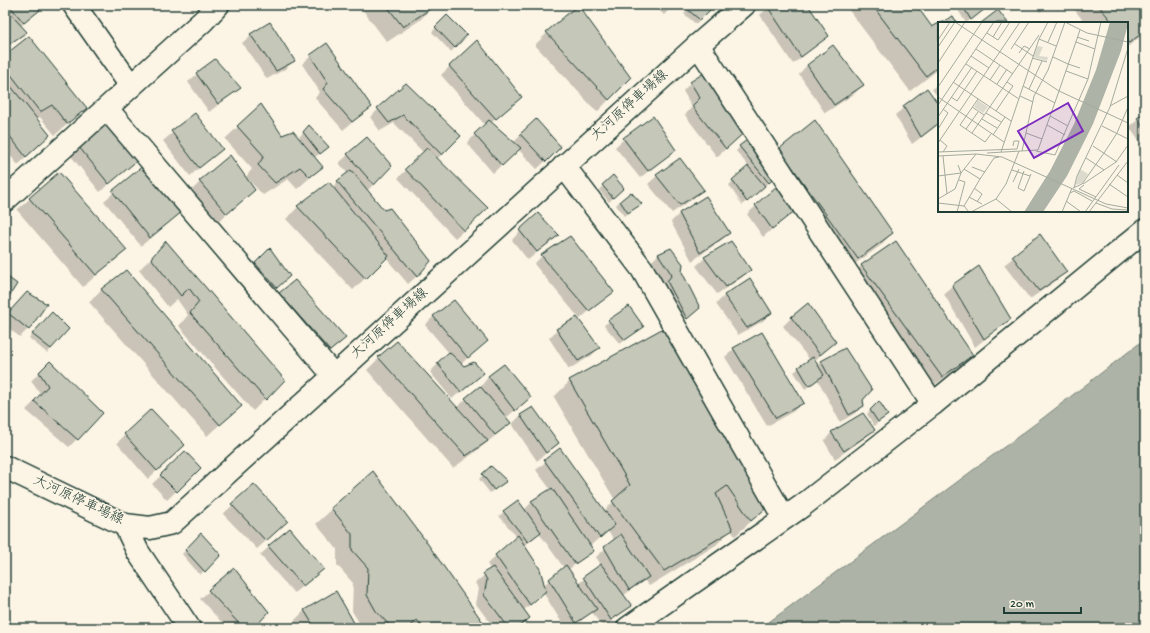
<svg xmlns="http://www.w3.org/2000/svg" width="1150" height="633" viewBox="0 0 1150 633" font-family="'Gochi Hand','Klee One',sans-serif">
<style>
.water{fill:#aeb3a7;stroke:#758479}
.shadow{fill:#0003;fill-rule:evenodd}
.building{fill:#c5c7b9;stroke:#1f3d34}
.lines{fill:none;stroke-linecap:round;stroke-linejoin:round}
.minor-casing{stroke:#1f3d34;stroke-width:25}
.major-casing{stroke:#1f3d34;stroke-width:25}
.minor{stroke:#fcf5e5;stroke-width:22}
.major{stroke:#fcf5e5;stroke-width:22}
.labels{text-anchor:middle;dominant-baseline:central;stroke-width:3;stroke-linejoin:round;paint-order:stroke}
.street-label{font-size:14px;fill:#1f3d34;stroke:#fcf5e5}
.inset-road{fill:none;stroke:#a4ab9e;stroke-width:1}
.view{fill:#7b2cbf;fill-opacity:0.15;stroke:#7b2cbf;stroke-width:2}
.inset-edge{fill:none;stroke:#1f3d34;stroke-width:2}
</style>
<rect width="100%" height="100%" fill="#fcf5e5"/>
<filter id="ink" filterUnits="userSpaceOnUse"><feTurbulence type="fractalNoise" baseFrequency=".025" numOctaves="2"/><feDisplacementMap in="SourceGraphic" scale="8" xChannelSelector="R" yChannelSelector="G"/><feConvolveMatrix kernelMatrix="1 2 1 2 8 2 1 2 1" color-interpolation-filters="sRGB"/></filter>
<g filter="url(#ink)">
<polygon class="water" points="1145,339 1145,628 761,628 1043,418"/>
<g class="shadow">
<polygon points="5,5 35,5 39,10 20,27 25,32 5,48"/>
<polygon points="359,5 434,5 420,20 387,42"/>
<polygon points="654,5 673,5 664,15"/>
<polygon points="693,5 707,6 709,5 707,7 710,9 696,24 684,14"/>
<polygon points="771,5 807,5 828,36 793,64 760,15"/>
<polygon points="845,5 914,5 931,29 939,25 939,69 910,91"/>
<polygon points="963,5 989,5 966,23 958,10"/>
<polygon points="1034,5 1049,5 1040,12"/>
<polygon points="1071,5 1145,5 1145,33 1127,47 1127,23 1085,23"/>
<polygon points="447,16 466,35 451,52 432,32"/>
<polygon points="270,24 294,61 285,69 267,79 242,43 251,35"/>
<polygon points="547,33 630,78 597,112 535,45"/>
<polygon points="476,41 512,105 491,123 514,142 536,120 551,156 537,169 518,149 493,173 467,143 485,125 441,75"/>
<polygon points="5,56 86,108 55,135 40,117 36,119 41,144 18,165 5,149"/>
<polygon points="311,56 371,107 343,130 315,98 320,92 302,64"/>
<polygon points="807,65 863,85 854,94 825,113 799,74"/>
<polygon points="197,74 239,88 209,112 188,82"/>
<polygon points="691,82 738,137 717,157 685,115 692,107 683,91"/>
<polygon points="939,82 939,99 932,89"/>
<polygon points="406,85 460,136 437,159 479,217 455,238 398,178 424,153 394,123 380,131 370,117"/>
<polygon points="927,89 939,107 939,124 912,144 895,115"/>
<polygon points="260,106 282,136 302,143 303,142 299,137 309,127 324,150 314,158 322,167 297,189 288,179 263,195 246,177 252,169 225,139"/>
<polygon points="1145,114 1145,149 1129,127"/>
<polygon points="194,115 221,149 190,176 163,141"/>
<polygon points="367,138 391,166 367,191 417,276 408,284 386,258 353,290 286,219 298,207 329,183 332,187 348,174 339,163"/>
<polygon points="624,139 674,150 640,178 615,147"/>
<polygon points="740,147 779,150 892,233 880,246 845,271 773,179 742,205 729,185 749,167 736,151"/>
<polygon points="80,148 138,159 100,192 71,156"/>
<polygon points="144,166 182,211 141,246 104,201"/>
<polygon points="59,173 125,250 83,287 17,210"/>
<polygon points="657,176 703,190 694,198 672,213 648,184"/>
<polygon points="613,177 623,188 609,202 599,190"/>
<polygon points="200,182 254,190 218,222 192,190"/>
<polygon points="777,188 794,210 763,237 747,214"/>
<polygon points="620,201 640,204 624,216 616,205"/>
<polygon points="679,214 729,233 720,241 692,261 671,222"/>
<polygon points="520,231 558,235 528,260 512,240"/>
<polygon points="1040,236 1065,271 1057,280 1030,299 1004,265"/>
<polygon points="731,242 750,270 741,278 717,294 696,266 705,258"/>
<polygon points="166,243 283,380 253,411 179,326 188,315 177,299 168,307 139,270"/>
<polygon points="671,249 699,308 678,326 659,290 664,285 650,263 658,255"/>
<polygon points="270,250 287,278 272,290 252,267"/>
<polygon points="542,256 612,291 580,319 534,264"/>
<polygon points="862,265 972,355 959,367 929,389 850,278"/>
<polygon points="978,268 1010,319 975,347 944,294 952,286"/>
<polygon points="126,271 240,406 207,436 89,302 101,290"/>
<polygon points="295,281 344,338 321,359 271,302"/>
<polygon points="725,295 771,312 763,321 738,335 716,304"/>
<polygon points="19,302 28,329 20,337 5,326 5,317"/>
<polygon points="629,308 643,327 620,344 604,325"/>
<polygon points="434,316 486,341 461,364 482,373 452,399 430,372 449,353 425,325"/>
<polygon points="48,317 51,349 47,353 29,338"/>
<polygon points="792,317 835,342 814,361 817,366 844,349 863,405 854,414 840,422 818,380 805,389 794,372 810,360 783,326"/>
<path d="M669 326 770 504 735 536 731 530 716 545 649 586 644 580 623 596 630 606 603 628 592 612 571 628H565L543 592 523 611 528 618 518 628H494L476 604 479 589 475 583 491 570 487 564 517 537 499 516 518 501 524 510 532 502 551 490 536 470 560 450 604 511 615 500 554 397 570 381ZM607 531 615 540 596 557 601 565 578 584 568 570 593 550 590 546ZM539 533 564 568 544 585 524 546Z"/>
<polygon points="557,330 599,348 591,356 569,369 549,338"/>
<polygon points="734,349 802,402 794,411 767,426 725,357"/>
<polygon points="379,358 456,408 481,386 489,376 521,405 506,418 510,422 501,431 474,453 453,468 367,370"/>
<polygon points="50,362 77,439 69,447 26,410 41,395 31,381"/>
<polygon points="533,408 558,443 537,461 512,424 520,416"/>
<polygon points="871,410 887,415 874,426 867,414"/>
<polygon points="874,430 865,438 835,459 824,441 832,432"/>
<polygon points="125,435 184,445 148,479 117,443"/>
<polygon points="185,453 200,468 167,500 152,484"/>
<polygon points="372,473 485,628 363,628 361,626 352,611 353,583 337,565 337,549 316,524"/>
<polygon points="483,475 505,481 490,493 479,479"/>
<polygon points="254,486 278,530 257,549 223,514"/>
<polygon points="201,535 219,555 200,575 182,554"/>
<polygon points="269,547 323,569 294,593 260,555"/>
<polygon points="234,569 253,628 227,628 200,599"/>
<polygon points="335,593 356,628 295,628 292,623 304,611"/>
</g>
<g class="building">
<polygon points="9,5 36,5 40,10 24,23"/>
<polygon points="386,5 436,5 403,27"/>
<polygon points="578,5 631,78 609,100 546,32"/>
<polygon points="692,5 706,5 711,9 700,20 687,9"/>
<polygon points="769,5 808,5 829,36 801,57 767,6"/>
<polygon points="872,5 916,5 932,27 939,23 939,66 926,76"/>
<polygon points="962,5 990,5 971,20"/>
<polygon points="1098,5 1145,5 1145,31 1129,43 1127,41 1127,23 1113,23"/>
<polygon points="5,8 27,32 5,47"/>
<polygon points="998,10 1008,23 981,23"/>
<polygon points="447,15 467,35 455,48 435,27"/>
<polygon points="953,16 957,23 940,23"/>
<polygon points="270,22 295,61 276,71 250,34"/>
<polygon points="29,36 87,108 67,124 52,105 40,112 5,67 5,55"/>
<polygon points="477,40 522,97 496,119 449,66"/>
<polygon points="327,43 372,107 352,122 323,89 328,83 310,55"/>
<polygon points="833,45 864,85 834,105 807,65"/>
<polygon points="215,59 241,88 218,104 196,73"/>
<polygon points="707,71 748,129 726,149 692,106 700,98 690,82"/>
<polygon points="5,79 50,135 26,157 5,130"/>
<polygon points="406,83 461,136 442,155 403,115 389,123 377,108"/>
<polygon points="927,88 939,105 939,123 921,137 903,106"/>
<polygon points="261,104 282,135 293,131 323,167 310,177 300,167 275,183 258,165 264,156 237,126"/>
<polygon points="195,113 223,149 199,168 171,131"/>
<polygon points="1145,113 1145,129 1137,118"/>
<polygon points="653,116 676,150 648,171 623,138"/>
<polygon points="536,119 561,147 546,162 520,134"/>
<polygon points="489,120 521,148 502,166 474,134"/>
<polygon points="815,120 893,233 858,259 779,149"/>
<polygon points="107,122 139,159 109,184 79,147"/>
<polygon points="309,125 329,147 320,154 303,132"/>
<polygon points="367,137 392,166 374,185 347,154"/>
<polygon points="751,137 778,175 769,183 739,146"/>
<polygon points="427,148 488,208 464,231 405,169"/>
<polygon points="230,155 255,190 227,214 199,181"/>
<polygon points="680,158 704,190 680,205 656,175"/>
<polygon points="144,165 183,211 150,238 112,191"/>
<polygon points="748,166 765,186 747,202 732,180"/>
<polygon points="351,170 384,210 390,208 431,261 417,277 337,181"/>
<polygon points="59,172 127,250 96,275 29,198"/>
<polygon points="613,175 624,188 613,198 602,185"/>
<polygon points="329,182 389,256 366,279 297,206"/>
<polygon points="777,186 796,210 772,229 755,205"/>
<polygon points="631,192 642,204 628,213 620,201"/>
<polygon points="706,196 730,233 700,253 679,213"/>
<polygon points="538,213 559,235 537,252 519,230"/>
<polygon points="1040,234 1067,272 1039,291 1012,256"/>
<polygon points="570,236 614,292 589,311 541,255"/>
<polygon points="166,241 285,380 266,400 190,313 199,302 189,288 181,296 151,258"/>
<polygon points="731,241 751,270 726,287 704,257"/>
<polygon points="896,241 973,355 942,377 861,265"/>
<polygon points="270,248 290,276 277,288 255,263"/>
<polygon points="671,248 683,264 682,272 700,308 687,319 667,281 672,275 658,254"/>
<polygon points="979,266 1011,319 984,339 952,285"/>
<polygon points="126,270 242,406 220,425 101,289"/>
<polygon points="5,275 17,284 5,303"/>
<polygon points="750,278 772,313 747,328 724,295"/>
<polygon points="295,280 346,338 330,351 279,293"/>
<polygon points="27,292 47,304 29,330 8,313"/>
<polygon points="454,300 488,341 468,358 433,316"/>
<polygon points="808,303 836,342 820,355 791,317"/>
<polygon points="629,306 644,327 625,340 608,320"/>
<polygon points="52,312 69,329 51,349 32,334"/>
<polygon points="577,317 600,348 578,361 556,329"/>
<polygon points="669,325 771,504 751,521 727,486 716,494 733,530 664,571 612,501 630,485 569,380"/>
<polygon points="762,332 804,403 776,418 733,348"/>
<polygon points="397,341 488,441 466,456 378,357"/>
<polygon points="845,348 872,390 863,400 864,406 849,415 821,361"/>
<polygon points="449,352 464,366 474,362 484,373 461,392 437,363"/>
<polygon points="813,357 824,375 809,386 798,367"/>
<polygon points="50,361 103,413 78,440 34,401 48,386 39,372"/>
<polygon points="504,364 531,397 515,411 488,376"/>
<polygon points="480,386 511,423 495,435 465,398"/>
<polygon points="879,401 888,415 878,422 870,410"/>
<polygon points="533,407 559,443 546,453 520,415"/>
<polygon points="151,409 185,445 157,471 124,434"/>
<polygon points="863,413 875,430 844,451 831,432"/>
<polygon points="560,448 615,525 600,538 544,460"/>
<polygon points="185,451 201,468 177,492 160,475"/>
<polygon points="491,466 507,481 494,490 482,474"/>
<polygon points="373,471 425,540 487,628 423,628 417,620 409,628 392,628 376,611 367,595 368,568 352,550 352,534 331,508"/>
<polygon points="254,484 288,521 266,541 231,504"/>
<polygon points="552,488 594,551 575,564 531,501"/>
<polygon points="518,500 541,532 528,542 503,511"/>
<polygon points="290,528 324,569 303,586 268,546"/>
<polygon points="201,533 221,555 205,572 185,550"/>
<polygon points="621,534 649,577 629,590 604,547"/>
<polygon points="518,535 540,569 546,591 530,605 495,555"/>
<polygon points="601,564 632,606 611,620 583,577"/>
<polygon points="566,565 597,609 576,623 549,579"/>
<polygon points="493,567 530,618 517,628 509,628 484,595 487,580 483,573"/>
<polygon points="234,568 269,612 254,628 243,628 208,590"/>
<polygon points="336,591 357,628 315,628 304,610"/>
</g>
<g class="lines">
<g class="minor-casing">
<g id="minor">
<polyline points="74,5 131,86"/>
<polyline points="698,45 933,404"/>
<polyline points="107,109 334,376"/>
<polyline points="564,166 642,269 784,518"/>
<polyline points="5,200 203,21 218,5"/>
<polyline points="125,525 138,552 189,628"/>
<polyline points="628,628 802,506 933,404 1145,230"/>
</g>
</g>
<g class="major-casing">
<polyline id="major" points="5,467 125,525 150,528 172,523 698,45 744,5"/>
</g>
<use href="#minor" class="minor"/>
<use href="#major" class="major"/>
</g>
</g>
<g class="labels">
<g class="street-label">
<text transform="translate(630 106) rotate(-42)">大河原停車場線</text>
<text transform="translate(390 324) rotate(-42)">大河原停車場線</text>
<text transform="translate(78 501) rotate(25)">大河原停車場線</text>
</g>
</g>
<g transform="translate(938 22)">
<rect width="190" height="190" fill="#fcf5e5"/>
<path d="M99 24 105 25 101 34 110 35 109 39 95 35ZM40 78 50 85 45 91 36 85ZM142 147 150 152 144 161 137 163Z" fill="#dcdacc"/>
<path d="M172 0H190V2L183 29 155 102 129 154 105 190H86L112 149 136 102 158 48Z" fill="#aeb3a7"/>
<path class="inset-road" d="M17 0 121 69 142 8M127 0 149 11 190 20M49 11 60 18 72 0M55 15 64 0M139 15 151 19M101 17 118 24M0 18 12 0M110 20 119 0M138 20 157 27M77 22 95 34M0 25 17 0M38 27 75 52M73 27 91 0M81 31 86 24 92 27M33 34 51 46M115 35 130 42M94 36 109 40M0 41 27 0M28 42 81 77M130 42 142 46M128 49 150 57M52 58 62 43M15 60 73 99M59 62 69 47M85 64 117 81M0 65 44 0M91 67 104 39M82 74 95 80M0 75 66 120M13 75 19 79 39 49M40 77 22 103 47 120 53 112M0 83 56 0M172 84 190 74M34 85 46 93M58 89 75 64 69 60M48 91 63 100M112 94 130 104M0 95 34 45M44 97 59 106M109 103 127 113M164 104 190 117M0 107 10 91 5 87M28 107 40 90M34 111 101 13M88 111 104 117M55 113 67 95M2 118 9 124 5 130M0 121 82 0M75 124 76 119H81L79 127M155 124 179 140M84 129 96 74 110 48 127 0M98 129 117 133 150 57 163 0M0 130 79 127M63 130 101 17 110 0M49 131 100 128 121 69 190 101M0 134 38 132 64 135 168 182 190 186M5 134 9 172M148 136 166 148M34 145 47 150M26 147 42 157M74 148 92 154M86 149 80 166 86 169 93 152M179 153 190 161M0 154 23 151 20 143M75 160 81 147M145 162 178 140 190 123M171 162 190 175M146 163 141 167 158 175M36 166 44 172 39 180M135 166 144 162 166 131 179 111 190 85M136 166 139 154 172 85 190 26M132 171 136 169 154 179M31 175 44 182M0 177 17 167 23 151 38 132M58 177 74 190M128 179 143 190M0 181 26 184 31 190M158 181 174 187 190 188M26 184 42 157 56 136 61 135M19 190 27 160 21 158M33 190 58 177 68 162 81 129M124 190 134 166M147 190 181 143M151 190 190 139"/>
<path class="view" d="M130 81 145 109 96 136 80 109Z"/>
<rect width="190" height="190" class="inset-edge"/>
</g>
<rect width="1150" height="633" fill="none" stroke="#fcf5e5" stroke-width="20"/>
<rect x="10" y="10" width="1130" height="613" fill="none" stroke="#1f3d34" stroke-width="1.5" filter="url(#ink)"/>
<path d="M1004 607v6h77v-6" fill="none" stroke="#1f3d34" stroke-width="2"/>
<text x="1010" y="607" font-size="12" fill="#1f3d34" stroke="#fcf5e5" stroke-width="3" paint-order="stroke">20 m</text>
</svg>
